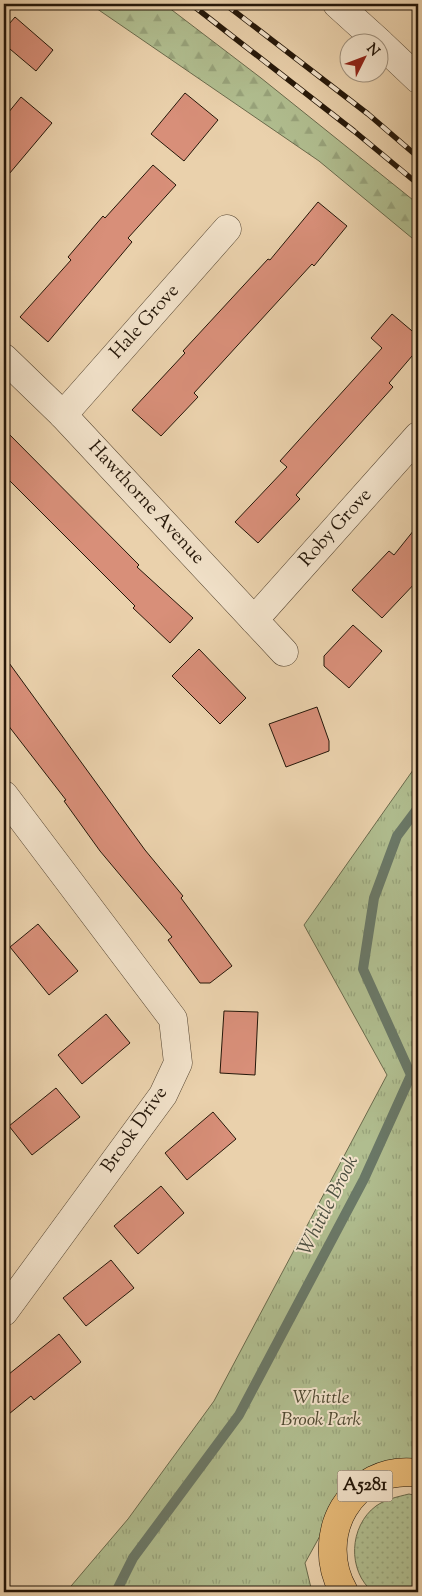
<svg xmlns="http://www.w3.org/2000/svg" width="422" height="1596" viewBox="0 0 422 1596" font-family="'Sorts Mill Goudy',serif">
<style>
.grass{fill:url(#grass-dots);stroke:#6a6a4c}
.forest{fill:url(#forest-firs);stroke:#6a6a4c}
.park{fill:url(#park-tufts);stroke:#6a6a4c}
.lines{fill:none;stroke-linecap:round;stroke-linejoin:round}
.stream{stroke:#6a7867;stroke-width:10}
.building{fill:#d88f79;stroke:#251709}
.minor-casing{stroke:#564632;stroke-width:29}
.major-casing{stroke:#251709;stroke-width:29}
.minor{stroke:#f1e1c9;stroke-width:28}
.major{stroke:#e5b876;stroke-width:28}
.rail-casing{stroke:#251709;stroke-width:5.5}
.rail{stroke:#f1e1c9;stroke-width:4;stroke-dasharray:11;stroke-linecap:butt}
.labels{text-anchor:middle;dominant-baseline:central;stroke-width:4;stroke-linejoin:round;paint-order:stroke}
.shield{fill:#f1e1c9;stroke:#625443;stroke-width:1}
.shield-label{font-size:18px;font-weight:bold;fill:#251709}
.street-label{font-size:19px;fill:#251709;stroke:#f1e1c9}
.park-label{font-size:19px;font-style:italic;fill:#4f4931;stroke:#f1e1c9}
.water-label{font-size:20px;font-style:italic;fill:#4d4f40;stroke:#f1e1c9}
</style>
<defs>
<pattern id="grass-dots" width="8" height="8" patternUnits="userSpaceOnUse" patternTransform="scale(1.25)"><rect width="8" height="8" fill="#b0bd8f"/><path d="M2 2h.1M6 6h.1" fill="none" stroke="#97a27a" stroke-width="1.8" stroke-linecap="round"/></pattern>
<pattern id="forest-firs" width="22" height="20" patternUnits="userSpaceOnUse" patternTransform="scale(1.25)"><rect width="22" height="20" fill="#b0bd8f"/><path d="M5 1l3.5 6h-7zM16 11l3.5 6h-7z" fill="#97a27a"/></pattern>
<pattern id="park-tufts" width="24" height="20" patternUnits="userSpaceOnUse" patternTransform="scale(1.25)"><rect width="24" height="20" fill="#b0bd8f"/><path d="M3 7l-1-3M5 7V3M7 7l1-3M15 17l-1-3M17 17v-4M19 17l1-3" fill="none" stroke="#97a27a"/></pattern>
</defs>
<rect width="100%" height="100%" fill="#ead1ac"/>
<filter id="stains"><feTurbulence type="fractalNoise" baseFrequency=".004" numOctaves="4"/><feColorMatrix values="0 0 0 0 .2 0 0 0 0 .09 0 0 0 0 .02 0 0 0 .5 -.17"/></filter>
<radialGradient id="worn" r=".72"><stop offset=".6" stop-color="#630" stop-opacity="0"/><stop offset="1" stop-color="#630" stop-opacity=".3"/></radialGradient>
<path class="grass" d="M409 1494 418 1496V1592H373C347 1571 349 1526 376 1506 386 1499 397 1497 409 1494Z"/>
<polygon class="forest" points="90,4 164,4 261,78 418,204 418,243 319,161"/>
<polygon class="park" points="418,763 418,1463 337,1505 305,1563 312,1592 66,1592 128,1519 214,1401 387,1075 304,925"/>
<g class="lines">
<polyline class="stream" points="116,1592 133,1558 239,1415 364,1179 411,1075 363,969 374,898 397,836 418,808"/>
</g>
<g class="building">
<polygon points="15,17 53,50 36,71 4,44 4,30"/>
<polygon points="185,93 218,120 184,161 151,134"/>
<polygon points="21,97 52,123 4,180 4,118"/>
<polygon points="153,165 176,185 128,238 132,242 48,342 20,317 71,260 68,257 103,216 105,218"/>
<polygon points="318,202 347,226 314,266 312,264 194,393 198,397 161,436 132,410 185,353 183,351 268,259 270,260"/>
<polygon points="392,314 418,336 418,349 389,383 393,387 296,495 300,499 258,543 235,522 287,467 280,461 382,348 371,338"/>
<polygon points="4,429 139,565 137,567 193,618 170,643 133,608 135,606 4,475"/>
<polygon points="418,525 418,580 382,618 352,590 389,551 394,555"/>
<polygon points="353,625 382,651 349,688 324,666 324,656"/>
<polygon points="199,649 246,698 220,724 172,676"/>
<polygon points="4,656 145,850 183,896 181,898 232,966 210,983 200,983 168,940 172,937 100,851 64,801 66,800 4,720"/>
<polygon points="317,707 329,741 329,751 286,767 269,724"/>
<polygon points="38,924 78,971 49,995 10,947"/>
<polygon points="224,1011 258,1012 255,1075 220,1073"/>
<polygon points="106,1014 130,1043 82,1084 58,1055"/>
<polygon points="56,1088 80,1117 32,1155 9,1126"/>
<polygon points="213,1112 236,1139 187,1180 165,1153"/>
<polygon points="161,1186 184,1213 138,1254 114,1226"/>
<polygon points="111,1260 134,1288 86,1326 63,1298"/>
<polygon points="59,1334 81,1362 34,1400 31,1396 4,1418 4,1378"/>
</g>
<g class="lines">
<g class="minor-casing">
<g id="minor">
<polyline points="337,4 379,42"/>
<polyline points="380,43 418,79"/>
<polyline points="4,358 63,415 284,652"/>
<polyline points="63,415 227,229"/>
<polyline points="254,620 418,436"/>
<polyline points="4,795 173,1019 178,1063 163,1095 4,1312"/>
</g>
</g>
<g class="major-casing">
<path id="major" d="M344 1592C312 1536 351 1464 418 1473"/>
</g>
<use href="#minor" class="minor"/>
<use href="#major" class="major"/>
<g class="rail-casing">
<g id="rail">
<polyline points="191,4 354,131 418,184"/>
<polyline points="225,4 368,114 418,157"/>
</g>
</g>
<use href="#rail" class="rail"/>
</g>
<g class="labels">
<rect class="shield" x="337.5" y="1470.5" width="55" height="31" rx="4"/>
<g class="shield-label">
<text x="365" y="1486">A5281</text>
</g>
<g class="street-label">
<text transform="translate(145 322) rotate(-48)">Hale Grove</text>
<text transform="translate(146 503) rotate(47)">Hawthorne Avenue</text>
<text transform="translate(336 528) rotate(-48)">Roby Grove</text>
<text transform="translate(135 1130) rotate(-55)">Brook Drive</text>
</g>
<g class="park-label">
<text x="321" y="1398">Whittle<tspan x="321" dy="22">Brook Park</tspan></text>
</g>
<g class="water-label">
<text transform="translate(329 1206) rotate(-63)">Whittle Brook</text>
</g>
</g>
<rect width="422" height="1596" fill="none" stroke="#ead1ac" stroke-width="20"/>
<rect x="5" y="5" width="412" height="1586" fill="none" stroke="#251709" stroke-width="2.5"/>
<rect x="10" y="10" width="402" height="1576" fill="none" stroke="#251709"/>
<g transform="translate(364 58) rotate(48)"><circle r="24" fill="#f1e1c9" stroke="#9f907c"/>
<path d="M0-4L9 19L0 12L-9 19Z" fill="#8f2418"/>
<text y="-8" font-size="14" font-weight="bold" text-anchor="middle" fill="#251709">N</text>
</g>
<rect width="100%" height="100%" filter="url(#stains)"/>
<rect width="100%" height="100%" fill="url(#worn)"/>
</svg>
